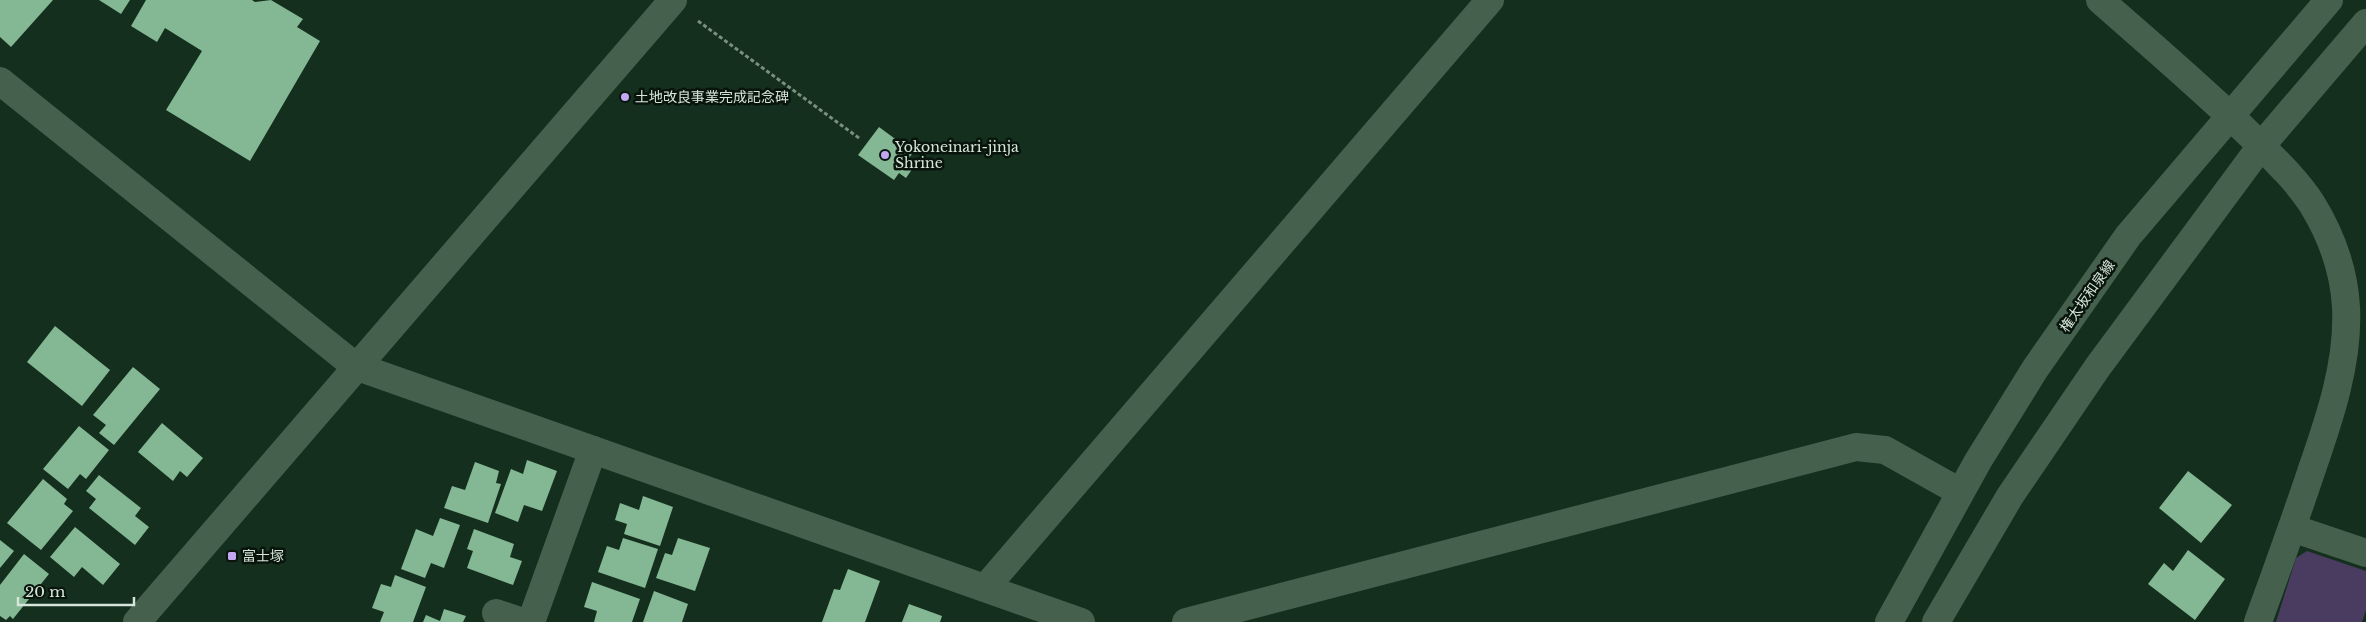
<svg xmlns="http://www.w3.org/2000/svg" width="2366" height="622" viewBox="0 0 2366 622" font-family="'Libre Baskerville','Noto Sans JP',serif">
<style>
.green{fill:#493c60}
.building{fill:#84b793}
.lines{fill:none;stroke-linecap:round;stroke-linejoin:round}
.path{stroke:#7a8f80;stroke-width:3;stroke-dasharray:4 2.5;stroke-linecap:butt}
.minor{stroke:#45614d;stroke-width:28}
.poi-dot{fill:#c2a8f3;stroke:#08140c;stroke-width:2}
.labels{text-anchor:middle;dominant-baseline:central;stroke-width:5;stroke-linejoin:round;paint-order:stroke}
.poi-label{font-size:14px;fill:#d5e5d9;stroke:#08140c;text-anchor:start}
.street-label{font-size:14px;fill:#d5e5d9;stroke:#08140c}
</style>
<rect width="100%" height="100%" fill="#142f1d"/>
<polygon class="green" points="2307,551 2366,571 2366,610 2362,622 2276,622 2296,558"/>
<g class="building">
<polygon points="0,0 53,0 11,47 0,37"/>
<polygon points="99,0 130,0 121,14"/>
<polygon points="146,0 252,0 255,2 271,0 303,19 297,27 320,41 250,161 166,110 202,51 165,28 157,42 131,26"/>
<polygon points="879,127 913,152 908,160 915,165 906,178 899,173 894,180 858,155"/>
<polygon points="55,326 110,370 82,406 27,362"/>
<polygon points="133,367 160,389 114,445 99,433 106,425 93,415"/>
<polygon points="162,423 203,458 187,477 180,471 173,481 138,452"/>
<polygon points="79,426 109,450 86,479 80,474 68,489 43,469"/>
<polygon points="527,460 557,471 542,511 524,505 518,522 495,513 511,469 523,474"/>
<polygon points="475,462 499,471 496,483 501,484 488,523 444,508 452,486 465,490"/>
<polygon points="2188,471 2232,505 2201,543 2159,508"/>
<polygon points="99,475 141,508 135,516 149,527 135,545 89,508 96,499 86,491"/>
<polygon points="43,479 67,499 64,504 73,511 41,550 7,523"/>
<polygon points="643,496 673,507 660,546 624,534 627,524 615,520 620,503 639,510"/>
<polygon points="440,518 460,525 444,568 431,563 425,578 401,569 416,529 433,536"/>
<polygon points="75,527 120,564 103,585 82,567 74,577 50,557"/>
<polygon points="474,529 514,544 510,557 522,561 513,585 467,568 473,551 467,549"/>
<polygon points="623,538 658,549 645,588 598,572 607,546 619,550"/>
<polygon points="678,538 710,548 695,591 656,578 665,553 672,555"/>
<polygon points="0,540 14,551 0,568"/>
<polygon points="2188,550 2225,579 2195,620 2148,584 2164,563 2173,571"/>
<polygon points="24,554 49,574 13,619 10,616 6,620 0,616 0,585"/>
<polygon points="848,569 880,581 865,622 822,622 834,589 840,590"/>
<polygon points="395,575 426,587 413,622 380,622 384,612 372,608 381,584 391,587"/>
<polygon points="592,582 640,599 632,622 594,622 597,611 584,607"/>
<polygon points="654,591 688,604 682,622 643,622"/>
<polygon points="909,604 942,616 940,622 902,622"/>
<polygon points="444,609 466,616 463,622 423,622 426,615 440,621"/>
</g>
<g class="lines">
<polyline class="path" points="698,21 859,138"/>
<g class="minor">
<path d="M2100 0C2151 45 2203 89 2251 136 2272 157 2296 179 2312 204 2331 235 2344 270 2346 307 2349 363 2329 420 2311 472 2294 523 2276 572 2258 622"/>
<polyline points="0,81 355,366 1081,622"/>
<polyline points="2292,528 2366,553"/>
<polyline points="986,587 1490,0"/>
<polyline points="496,613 523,622"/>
<polyline points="137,622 673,0"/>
<polyline points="531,622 593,450"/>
<polyline points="1186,622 1856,447 1885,450 1960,492"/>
<polyline points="1889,622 1978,461 2035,369 2128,236 2329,0"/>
<polyline points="1936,622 2010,496 2097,368 2261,146 2366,23"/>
</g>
</g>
<g class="poi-dot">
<circle cx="625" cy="97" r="5"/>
<circle cx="885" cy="155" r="5"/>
<rect x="227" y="551" width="10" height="10" rx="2.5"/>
</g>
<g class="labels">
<g class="poi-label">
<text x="635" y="97">土地改良事業完成記念碑</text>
<text x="895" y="147">Yokoneinari-jinja<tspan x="895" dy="16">Shrine</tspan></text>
<text x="242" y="556">富士塚</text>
</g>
<g class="street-label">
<text transform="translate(2087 296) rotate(-55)">権太坂和泉線</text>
</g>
</g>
<path d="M18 597v8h116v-8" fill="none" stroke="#d5e5d9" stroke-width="2.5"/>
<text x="25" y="597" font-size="15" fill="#d5e5d9" stroke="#08140c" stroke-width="4" paint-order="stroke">20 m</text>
</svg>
